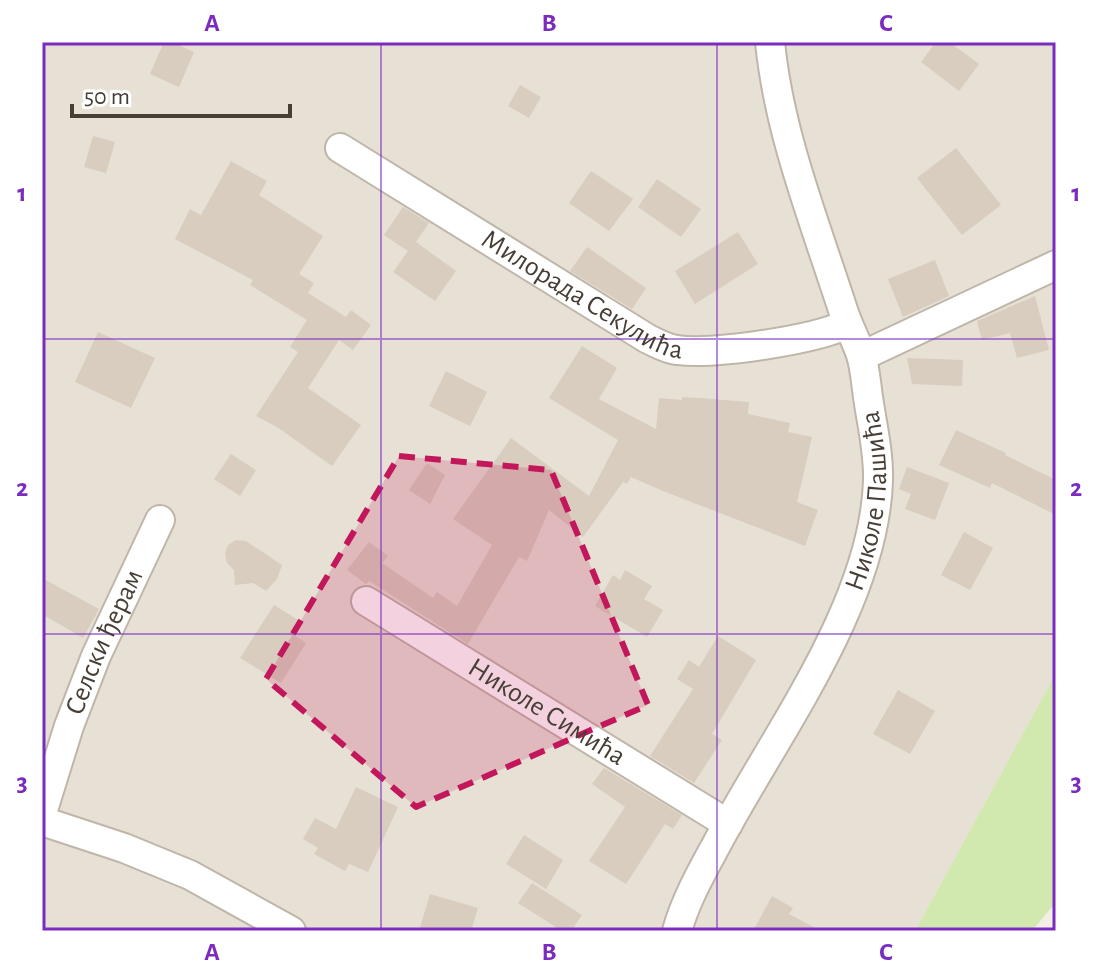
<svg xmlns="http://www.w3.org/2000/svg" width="1098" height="973" viewBox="0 0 1098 973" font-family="'Alegreya Sans',sans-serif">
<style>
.residential{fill:#e7e1d5}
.green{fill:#d1e8af}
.building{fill:#d8cdbf}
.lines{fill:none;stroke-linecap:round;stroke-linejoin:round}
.minor-casing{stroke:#bfb6a9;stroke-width:32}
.minor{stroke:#fff;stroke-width:28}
.marked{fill:#c2185b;fill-opacity:0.2;stroke:#c2185b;stroke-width:6;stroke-dasharray:16 10;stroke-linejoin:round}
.grid{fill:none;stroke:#7b2cbf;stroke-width:2;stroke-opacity:0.55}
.labels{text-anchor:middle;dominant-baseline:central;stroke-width:8;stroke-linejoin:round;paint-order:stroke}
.street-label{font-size:28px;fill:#473f36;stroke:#fff}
.neatline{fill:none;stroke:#7b2cbf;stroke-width:3}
.grid-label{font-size:26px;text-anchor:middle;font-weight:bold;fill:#7b2cbf}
</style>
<rect width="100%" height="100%" fill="#f3efe7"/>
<polygon class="residential" points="42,42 1056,42 1056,673 915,931 42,931"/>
<polygon class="green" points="1056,673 1056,902 1032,931 915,931"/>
<g class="building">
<polygon points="164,42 172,42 194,52 179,87 150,74"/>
<polygon points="936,42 949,42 979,64 959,91 921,62"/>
<polygon points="520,85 541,97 529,118 508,106"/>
<polygon points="93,136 115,142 106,173 84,167"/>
<polygon points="956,148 1001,205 962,235 917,178"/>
<polygon points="231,161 267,181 259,195 323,236 299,274 314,283 308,293 346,317 351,310 371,325 353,350 339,340 308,388 361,425 332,466 277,427 256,416 298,352 290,347 307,320 250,285 253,280 175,239 190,209 201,215"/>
<polygon points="591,171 633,199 609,231 569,203"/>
<polygon points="657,179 701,209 681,237 638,207"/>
<polygon points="403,207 429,223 416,242 456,271 435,301 393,272 408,251 384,235"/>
<polygon points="738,232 758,264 695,304 675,271"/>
<polygon points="587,247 646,288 632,309 570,271"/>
<polygon points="935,260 949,296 903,317 888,279"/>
<polygon points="1035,296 1049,350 1017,358 1010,333 982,340 977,321"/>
<polygon points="98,332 155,358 131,408 75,382"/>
<polygon points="582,346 617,368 599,399 656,429 659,398 682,400 682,397 700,398 749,402 748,414 790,423 788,432 812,437 797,502 818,510 805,546 663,491 631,477 627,484 623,482 583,537 549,510 527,561 519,557 468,644 369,581 366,584 347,570 369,542 388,556 382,563 433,598 437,592 457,606 492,545 453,519 511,438 589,496 618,440 549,398"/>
<polygon points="907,358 963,360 962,386 912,384"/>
<polygon points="446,371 487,392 470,426 429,406"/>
<polygon points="956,430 1006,453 1005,455 1056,480 1056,515 992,483 990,488 939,465"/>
<polygon points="231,454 256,470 240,496 214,479"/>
<polygon points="427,463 445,475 430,504 409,490"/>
<polygon points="907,467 949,483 935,520 905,509 911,494 899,489"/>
<polygon points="964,532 993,548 970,590 941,575"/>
<polygon points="236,540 246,541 282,565 277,579 266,591 253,583 235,585 234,570 227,563 225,554 228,545"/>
<polygon points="625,570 652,586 644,599 663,610 647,637 595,606 613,575 620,580"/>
<polygon points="42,578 99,609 83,638 42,614"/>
<polygon points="274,605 300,621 292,634 306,643 281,683 240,658"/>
<polygon points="718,636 756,660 712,734 722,740 694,783 650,756 693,689 677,679 689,660 699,667"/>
<polygon points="898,690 935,711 910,754 873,734"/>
<polygon points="604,768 682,815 673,829 665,824 626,884 589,861 625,807 592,784"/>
<polygon points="356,787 398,807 368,872 349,864 345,871 314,854 318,848 303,839 315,818 336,829"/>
<polygon points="524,835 563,860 546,889 506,864"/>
<polygon points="532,883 582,915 571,931 562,931 518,903"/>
<polygon points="430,894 478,908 471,931 419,931"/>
<polygon points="772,896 793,908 789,914 821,931 753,931"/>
</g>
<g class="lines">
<g class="minor-casing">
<g id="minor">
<path id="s1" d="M340 148 648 339C657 343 667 349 677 350 713 355 815 340 847 324"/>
<polyline points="862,356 1056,265"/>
<path id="s2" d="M366 601 728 824"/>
<path id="s3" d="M42 813 69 726 96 656 160 520"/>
<polyline points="42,821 124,848 190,875 291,931"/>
<path id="s4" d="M677 931C686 898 704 868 720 838 777 732 874 604 878 481 879 453 872 425 868 397 866 383 865 368 861 355 856 340 848 326 843 310 815 223 779 134 770 42"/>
</g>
</g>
<use href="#minor" class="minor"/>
</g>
<path class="marked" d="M399 456 551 470 648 705 416 807 266 679Z"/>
<path class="grid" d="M381 42V931M717 42V931M42 339H1056M42 634H1056"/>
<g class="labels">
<g class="street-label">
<text stroke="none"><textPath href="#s1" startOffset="284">Милорада Секулића</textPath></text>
<text stroke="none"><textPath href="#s4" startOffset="476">Николе Пашића</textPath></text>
<text stroke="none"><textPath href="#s3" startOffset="182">Селски ђерам</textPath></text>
<text stroke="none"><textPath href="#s2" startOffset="212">Николе Симића</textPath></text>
</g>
</g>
<rect width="1098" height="973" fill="none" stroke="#ffffff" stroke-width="88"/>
<path d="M72 104v12h218v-12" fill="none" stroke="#473f36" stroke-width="4"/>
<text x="84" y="104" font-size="24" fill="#473f36" stroke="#ffffff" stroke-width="6" paint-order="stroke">50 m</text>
<rect x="44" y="44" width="1010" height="885" class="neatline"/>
<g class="grid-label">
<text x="212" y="31">A</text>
<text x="549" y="31">B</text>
<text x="886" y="31">C</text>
<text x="22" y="201">1</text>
<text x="1076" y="201">1</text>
<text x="22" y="496">2</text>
<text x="1076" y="496">2</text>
<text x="22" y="791">3</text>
<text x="1076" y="791">3</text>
<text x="212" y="960">A</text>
<text x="549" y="960">B</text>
<text x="886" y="960">C</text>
</g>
</svg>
